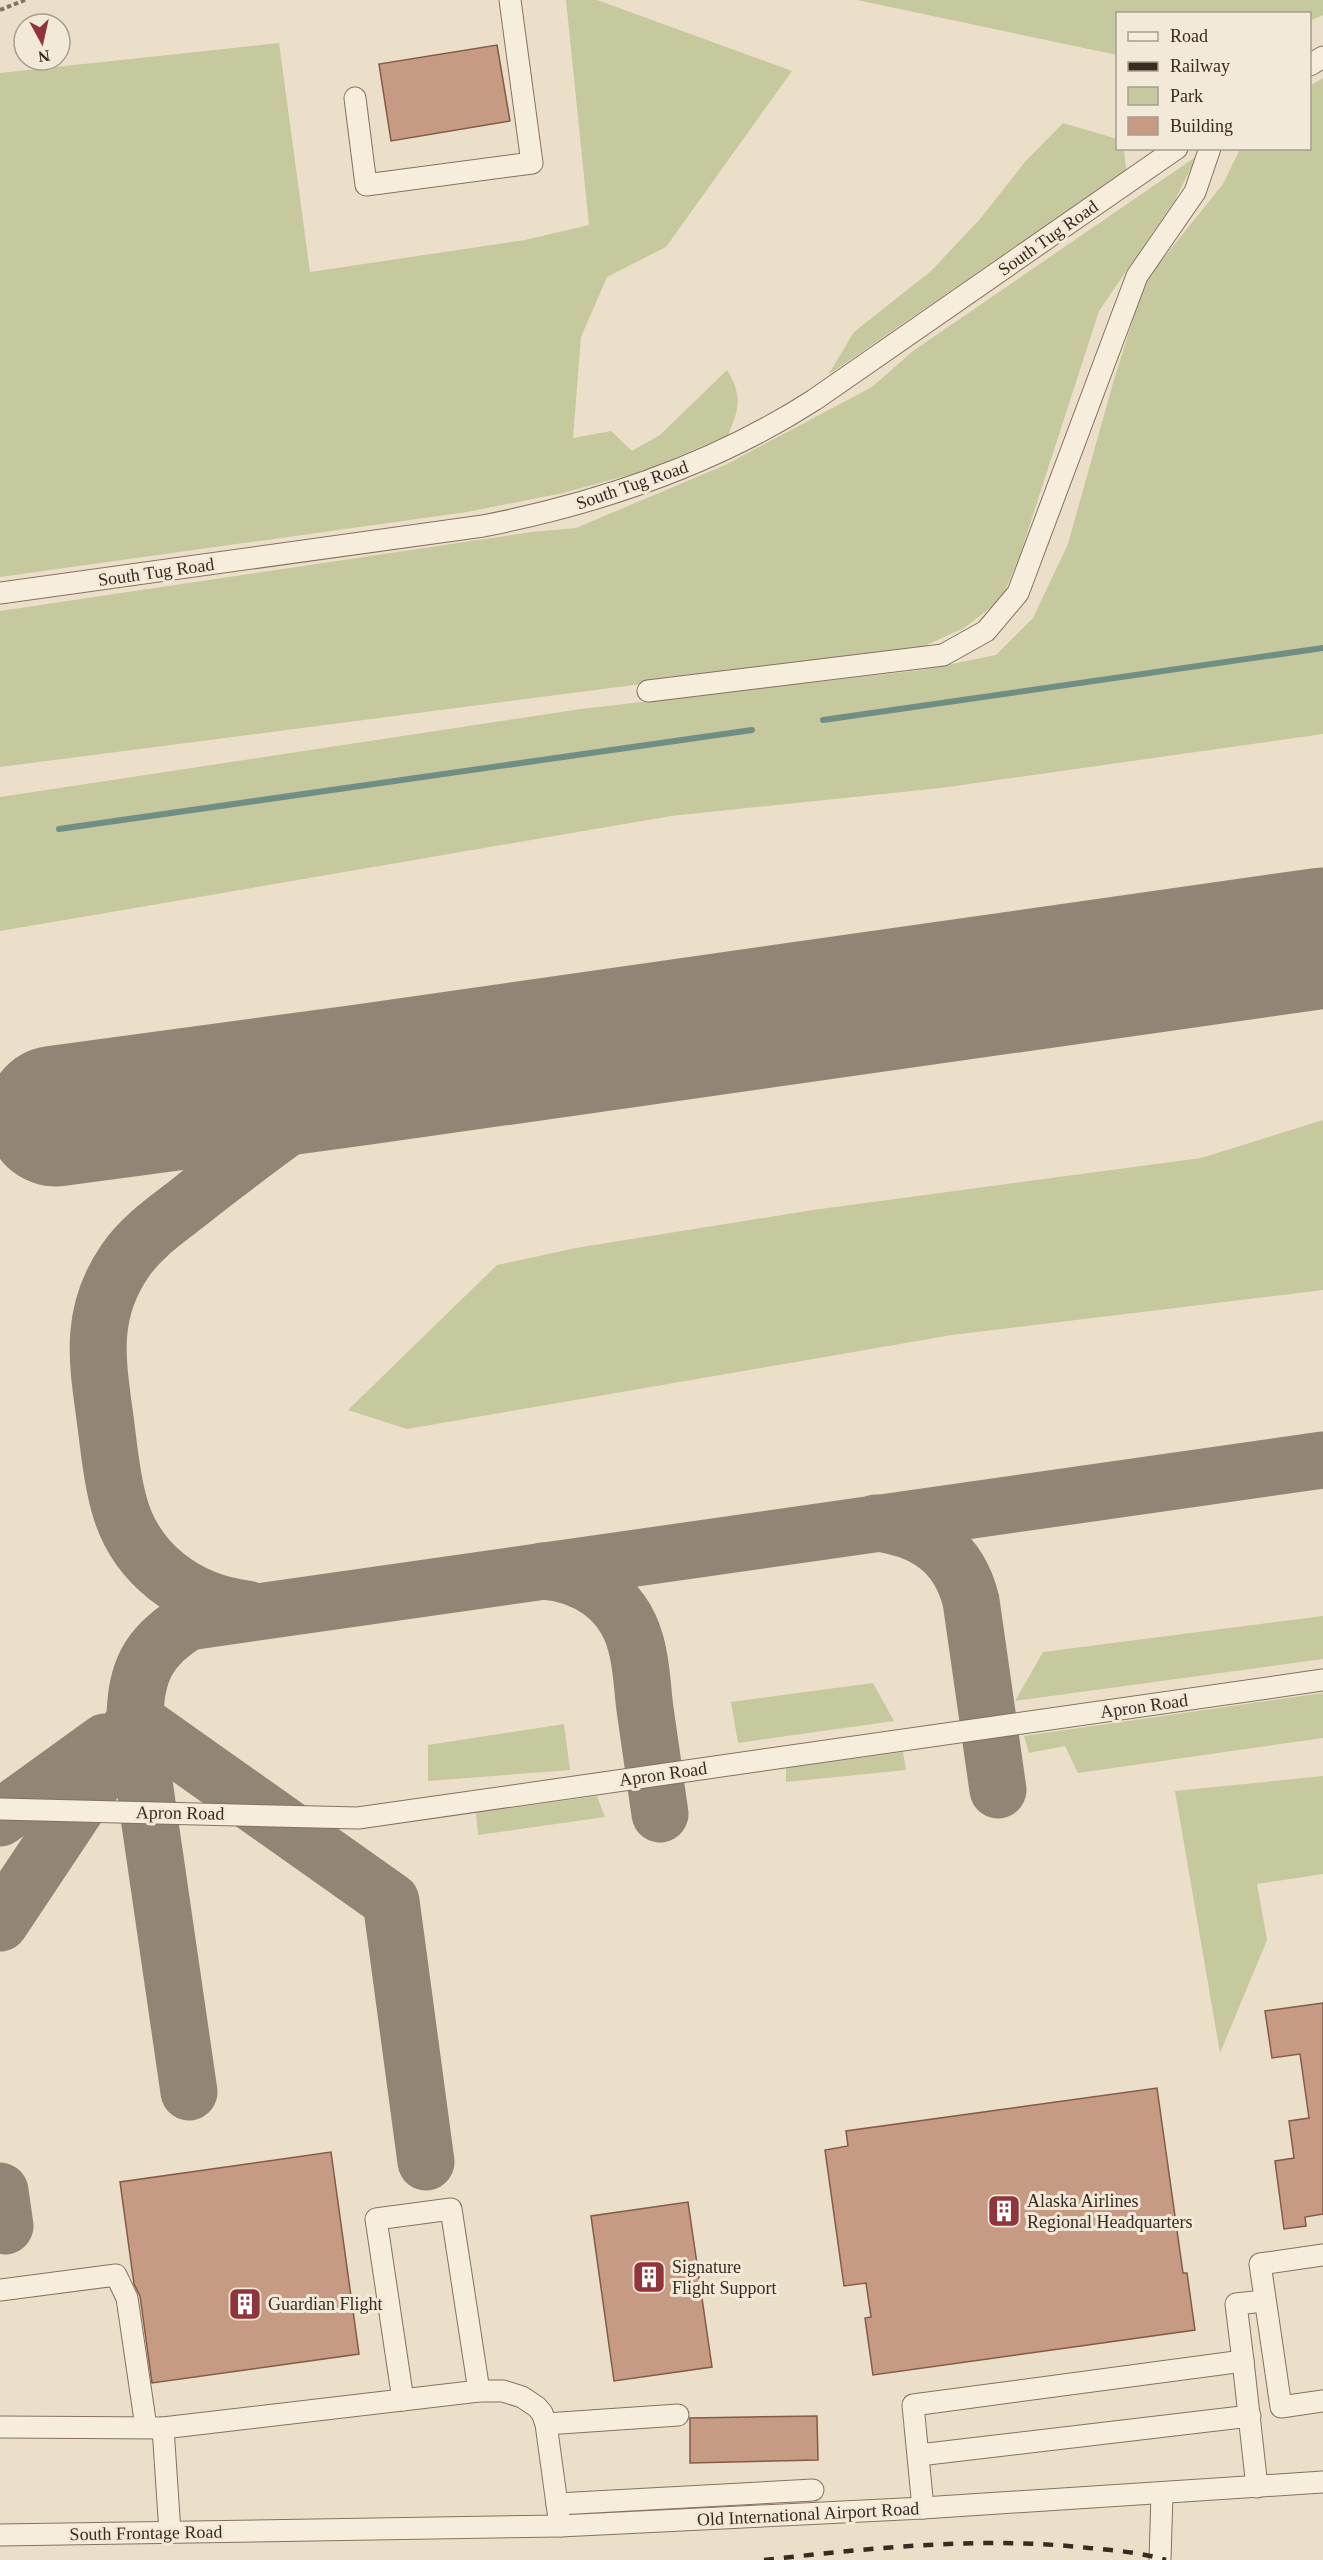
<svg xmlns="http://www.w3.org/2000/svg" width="1323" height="2560" viewBox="0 0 1323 2560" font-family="'Times New Roman',serif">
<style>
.green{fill:#c6c89e}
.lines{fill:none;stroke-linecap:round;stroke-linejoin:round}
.stream{stroke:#718e84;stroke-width:6}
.taxiway{stroke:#928575;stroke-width:57}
.runway{stroke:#928575;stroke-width:141}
.building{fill:#c69a83;stroke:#835b47;stroke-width:1.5}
.minor-casing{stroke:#86715f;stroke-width:23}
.path{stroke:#86715f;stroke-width:4;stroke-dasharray:4.5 3;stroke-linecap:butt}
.minor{stroke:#f6eddc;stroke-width:21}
.rail{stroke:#382b21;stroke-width:4.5;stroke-dasharray:10 10;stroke-linecap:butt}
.labels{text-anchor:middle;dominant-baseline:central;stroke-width:6;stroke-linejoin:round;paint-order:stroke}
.street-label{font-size:18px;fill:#382b21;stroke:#f3e9d8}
.poi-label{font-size:18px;fill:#382b21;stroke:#f3e9d8;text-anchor:start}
</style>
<rect width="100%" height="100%" fill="#ebdfc9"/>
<g class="green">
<path d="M566 0H597L792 71 666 247 607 277 581 337 573 438 611 431 632 451 660 435 727 370C743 396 739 410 728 435L647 470 563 493 467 512 0 577V73L279 43 310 272 525 240 589 225Z"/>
<polygon points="857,0 1323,0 1323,15 1310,21 1310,14 1118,14 1117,55"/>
<polygon points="1323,78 1323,734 941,788 671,816 0,931 0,797 581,709 922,670 996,655 1033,618 1068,544 1113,383 1145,281 1223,184 1240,149 1310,148 1310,86"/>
<polygon points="1063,123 1117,139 1118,148 1124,149 1126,170 828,375 854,332 931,271 980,219 1024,163"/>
<polygon points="1197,156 1175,200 1099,311 1020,555 1002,599 964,628 920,648 0,767 0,611 532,532 576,528 725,465 872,387 913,351"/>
<polygon points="1323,1120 1323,1290 952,1335 407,1429 348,1410 497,1265 576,1248 813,1210 1201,1158"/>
<polygon points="1323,1616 1323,1659 1015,1701 1043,1652"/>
<polygon points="873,1683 894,1721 738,1743 731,1702"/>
<polygon points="1323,1693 1323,1738 1078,1773 1065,1746 1029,1753 1024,1736"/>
<polygon points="564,1724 570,1770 428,1781 428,1745"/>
<polygon points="903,1752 906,1770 786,1782 786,1768"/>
<polygon points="1323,1776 1323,1874 1257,1884 1267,1940 1220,2053 1175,1791"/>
<polygon points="597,1796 605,1817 478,1835 476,1813"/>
</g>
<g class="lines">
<g class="stream">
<polyline points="823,720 1323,648"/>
<polyline points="59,829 752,730"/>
</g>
<g class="taxiway">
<path d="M876 1523C925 1529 959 1552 971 1601L998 1790"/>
<path d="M543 1571C586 1574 623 1599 635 1641 642 1663 642 1687 645 1709 650 1744 655 1779 660 1814"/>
<path d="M247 1609C187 1602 135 1564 119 1504 111 1476 109 1447 105 1418 97 1360 89 1313 125 1261 141 1237 166 1220 188 1203 244 1158 302 1117 360 1075"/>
<polyline points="135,1720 391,1901 426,2162"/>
<polyline points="0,1818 105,1742"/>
<polyline points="0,1923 135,1720"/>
<path d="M189 2092 135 1720C135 1673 148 1646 188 1622L1323 1460"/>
<polyline points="0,2191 5,2226"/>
</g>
<polyline class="runway" points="56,1116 360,1075 1323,938"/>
</g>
<g class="building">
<polygon points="497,45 510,121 391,141 379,64"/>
<polygon points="1323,2003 1323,2214 1305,2217 1306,2226 1284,2229 1275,2161 1294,2158 1289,2121 1309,2118 1300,2054 1272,2058 1265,2011"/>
<polygon points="1157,2088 1183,2273 1187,2273 1195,2330 873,2375 865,2318 871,2317 866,2283 844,2286 825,2150 848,2146 846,2131"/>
<polygon points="331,2152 359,2354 152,2383 140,2296 134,2284 120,2182"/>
<polygon points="688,2202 712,2367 614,2381 591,2216"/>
<polygon points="817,2416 818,2460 690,2463 690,2418"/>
</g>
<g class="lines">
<g class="minor-casing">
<g id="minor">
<polyline points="1310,65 1323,57"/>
<polyline points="355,98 366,185 532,163 510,0"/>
<path d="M0 593 483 526C600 503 713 465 814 400L1177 148"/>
<polyline points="648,691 943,655 986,631 1018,593 1137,276 1195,192 1210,148"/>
<polyline points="0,1809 358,1818 1323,1680"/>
<polyline points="1323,2255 1260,2264 1281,2407 1323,2401"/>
<polyline points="0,2290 116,2275 127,2298 146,2427"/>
<polyline points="1243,2361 1236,2304 1264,2301"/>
<polyline points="403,2400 376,2219 451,2209 479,2391"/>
<polyline points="546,2424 678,2415"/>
<polyline points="0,2427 163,2428 479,2391 503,2391 522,2397 537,2407 542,2413 546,2424 560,2526"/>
<polyline points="163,2428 170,2532"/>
<polyline points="919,2455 1250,2416"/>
<polyline points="557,2504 813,2490"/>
<polyline points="923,2508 913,2405 1243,2361 1257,2487"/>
<polyline points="0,2535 560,2526 923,2508 1323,2482"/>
<polyline points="1160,2560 1162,2493"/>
</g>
</g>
<polyline class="path" points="0,10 25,0"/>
<use href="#minor" class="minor"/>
<path class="rail" d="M764 2560C872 2548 981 2536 1089 2548 1115 2550 1142 2553 1166 2560"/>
</g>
<defs>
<g id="building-square" transform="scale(1.725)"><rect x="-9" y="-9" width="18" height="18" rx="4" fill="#8f353b" stroke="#f3e9d8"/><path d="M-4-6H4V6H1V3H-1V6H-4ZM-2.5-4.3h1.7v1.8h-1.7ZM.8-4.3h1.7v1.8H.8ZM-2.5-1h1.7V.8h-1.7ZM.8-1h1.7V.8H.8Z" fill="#fff"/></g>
</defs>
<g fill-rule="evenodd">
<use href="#building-square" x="1004" y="2211"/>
<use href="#building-square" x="649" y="2277"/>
<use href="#building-square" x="245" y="2304"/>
</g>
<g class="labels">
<g class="street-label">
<text transform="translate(1048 238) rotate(-35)">South Tug Road</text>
<text transform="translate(632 485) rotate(-19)">South Tug Road</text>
<text transform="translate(156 572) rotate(-8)">South Tug Road</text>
<text transform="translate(1144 1706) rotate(-8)">Apron Road</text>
<text transform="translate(663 1774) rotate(-8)">Apron Road</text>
<text transform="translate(180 1813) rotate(1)">Apron Road</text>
<text transform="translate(808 2514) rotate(-3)">Old International Airport Road</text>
<text transform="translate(146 2533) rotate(-1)">South Frontage Road</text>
</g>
<g class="poi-label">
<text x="1027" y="2201">Alaska Airlines<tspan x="1027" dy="21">Regional Headquarters</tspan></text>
<text x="672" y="2267">Signature<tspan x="672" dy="21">Flight Support</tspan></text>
<text x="268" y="2304">Guardian Flight</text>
</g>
</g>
<rect x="1116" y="12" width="195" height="138" fill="#f3e9d8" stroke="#a89d8f" stroke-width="1.5"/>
<rect x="1128" y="32" width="30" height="9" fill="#f6eddc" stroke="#a89d8f" stroke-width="1.5"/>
<text x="1170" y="42" font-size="18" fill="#382b21">Road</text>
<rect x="1128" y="62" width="30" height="9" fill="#382b21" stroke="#a89d8f" stroke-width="1.5"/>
<text x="1170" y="72" font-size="18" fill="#382b21">Railway</text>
<rect x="1128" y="87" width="30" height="18" fill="#c6c89e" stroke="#a89d8f" stroke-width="1.5"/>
<text x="1170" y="102" font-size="18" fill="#382b21">Park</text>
<rect x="1128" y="117" width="30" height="18" fill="#c69a83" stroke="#a89d8f" stroke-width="1.5"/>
<text x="1170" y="132" font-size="18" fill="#382b21">Building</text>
<g transform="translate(42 42) rotate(172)"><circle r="28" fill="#f3e9d8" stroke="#a89d8f" stroke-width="1.5"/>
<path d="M0-4.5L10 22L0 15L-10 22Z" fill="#8f353b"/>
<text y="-9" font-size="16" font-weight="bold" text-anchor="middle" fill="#382b21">N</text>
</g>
</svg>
